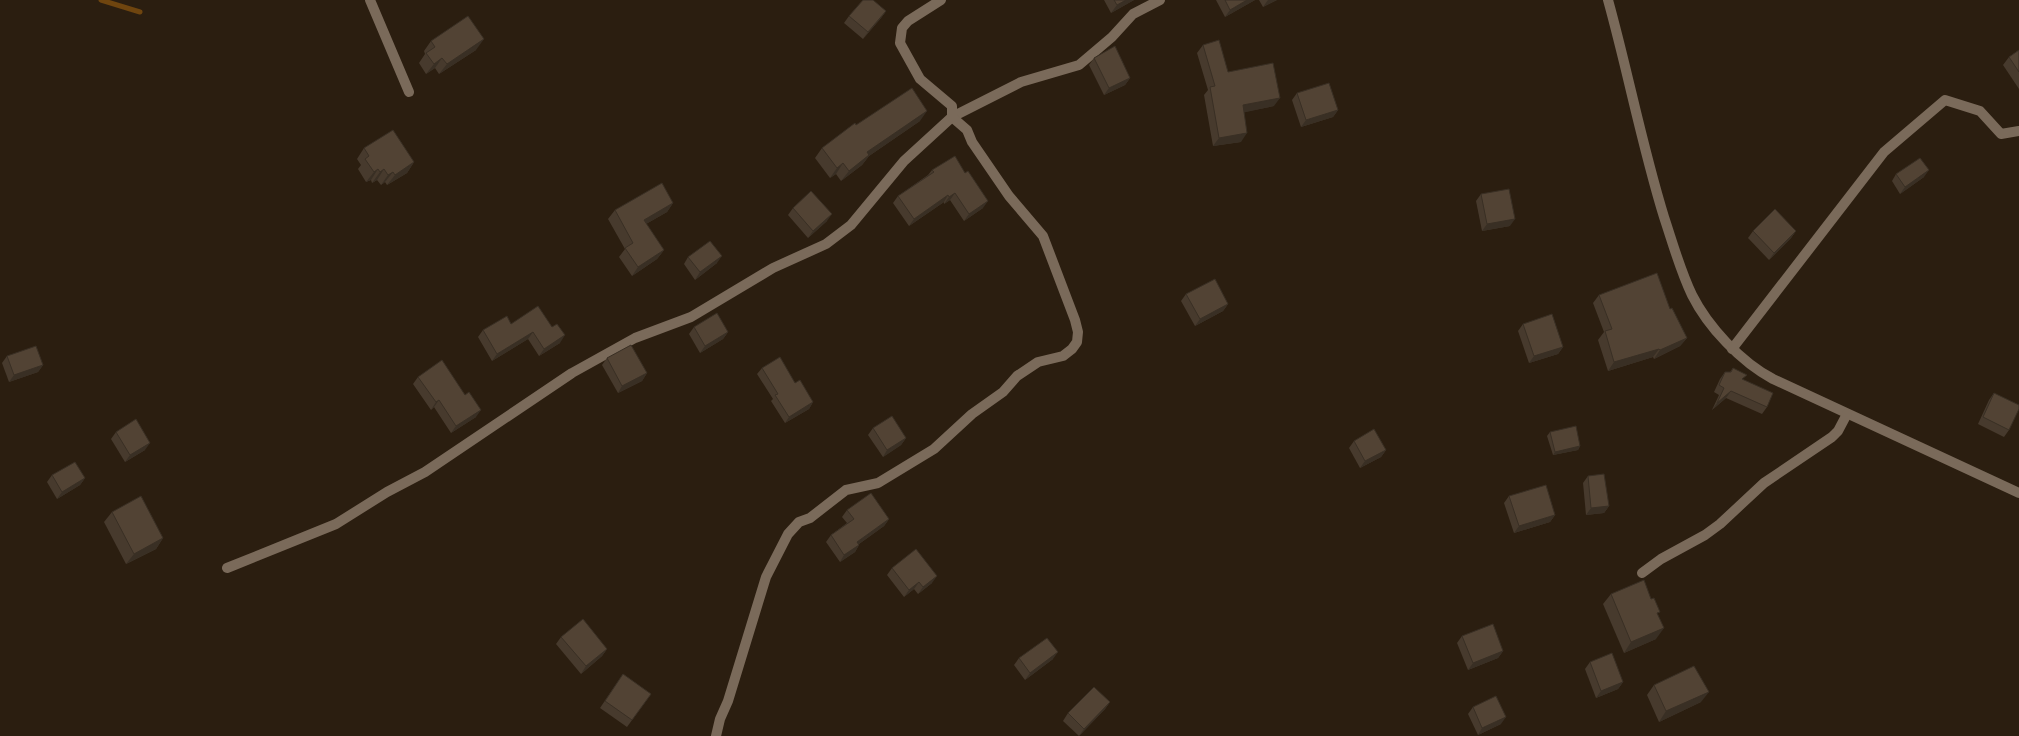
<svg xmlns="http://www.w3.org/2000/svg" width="2019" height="736" viewBox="0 0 2019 736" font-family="Inter,sans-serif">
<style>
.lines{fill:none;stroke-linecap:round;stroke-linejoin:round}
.stream{stroke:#6f450f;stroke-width:5}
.street{stroke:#7a6a5a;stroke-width:10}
.wall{fill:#473a2d}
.shaded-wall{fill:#392f24}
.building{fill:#524334;stroke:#392f24}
</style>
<rect width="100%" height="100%" fill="#2b1e10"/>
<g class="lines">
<polyline class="stream" points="101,0 140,12"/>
<g class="street">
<polyline points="370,0 409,92"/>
<path d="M1608 0C1628 72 1642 146 1664 217 1673 244 1680 270 1692 295 1708 327 1741 362 1773 379L2019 493"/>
<polyline points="1732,349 1884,152 1945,100 1980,111 2001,134 2019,131"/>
<polyline points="227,568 336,524 387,492 425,472 572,373 635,338 691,317 773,268 826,244 851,225 904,161 952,117 1021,82 1079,65 1112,37 1133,14 1160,0"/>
<polyline points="1642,573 1661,559 1705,535 1720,524 1764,483 1832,437 1838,431 1847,414"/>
<polyline points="716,736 720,719 728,701 766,577 788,534 799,522 810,518 846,490 878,483 934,449 972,414 1003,392 1017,376 1038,362 1063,356 1072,349 1077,342 1078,332 1075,320 1043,236 1009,196 972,142 967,130 952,117 952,106 920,79 900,43 902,28 908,21 941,0"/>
</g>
</g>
<g class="wall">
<polygon points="1104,0 1134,0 1111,13"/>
<polygon points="1216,0 1255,0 1225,17"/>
<polygon points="1259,0 1277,0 1263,7"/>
<polygon points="886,11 881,18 863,39 844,23 849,16"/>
<polygon points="431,41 476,50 439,74 435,68 426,74 419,63 425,54 424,51"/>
<polygon points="1203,45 1228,72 1274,106 1244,112 1241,142 1213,146 1204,95 1208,90 1197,53"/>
<polygon points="2019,50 2019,89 2003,65 2009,57"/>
<polygon points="1094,58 1130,78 1125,85 1104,95 1089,65"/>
<polygon points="1297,93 1338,110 1333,117 1301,127 1292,100"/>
<polygon points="920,121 869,156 862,165 841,181 836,174 830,178 815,158 822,148 856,125"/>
<polygon points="364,148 414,162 407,173 387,185 385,182 381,185 377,180 372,183 371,180 366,182 358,169 361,165 357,159"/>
<polygon points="932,170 983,208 964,221 950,200 944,204 944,202 909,226 893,203 898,196 928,175"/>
<polygon points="1896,174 1924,177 1900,194 1892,181"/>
<polygon points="1481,194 1510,226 1482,231 1476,201"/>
<polygon points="673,203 667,212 646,224 664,250 657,259 632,276 619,257 625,249 608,219 615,210"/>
<polygon points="793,208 827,221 808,238 788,215"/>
<polygon points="1753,231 1796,231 1791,238 1769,260 1748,238"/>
<polygon points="688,257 717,263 695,280 684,264"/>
<polygon points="1186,294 1228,304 1223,311 1195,326 1181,301"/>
<polygon points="1599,295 1670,309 1687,338 1680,346 1654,359 1653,357 1608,371 1598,340 1604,332 1593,303"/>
<polygon points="511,324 560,343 539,356 528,339 492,361 478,337 483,330"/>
<polygon points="1523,324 1563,347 1558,354 1529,363 1518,331"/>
<polygon points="694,327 728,332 723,339 700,353 689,334"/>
<polygon points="7,356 43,365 38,372 9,382 2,363"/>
<polygon points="607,358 647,373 642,381 618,393 602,365"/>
<polygon points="762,368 795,383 813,402 809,409 785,423 771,401 773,399 757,374"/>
<polygon points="1733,368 1767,407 1762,414 1726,398 1712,410 1719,395 1714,392 1720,379 1725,372 1730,372"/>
<polygon points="418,377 476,417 451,433 434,407 431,410 413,384"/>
<polygon points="1994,393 2009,430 2004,437 1978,424 1989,400"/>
<polygon points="873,428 906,438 901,445 883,457 868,435"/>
<polygon points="116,432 145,450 125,462 111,439"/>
<polygon points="1550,432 1580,446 1578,450 1553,455 1547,436"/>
<polygon points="1354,441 1386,450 1381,457 1360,468 1349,448"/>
<polygon points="52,475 85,478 80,485 57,499 47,482"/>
<polygon points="1588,476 1609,506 1604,513 1586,515 1583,483"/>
<polygon points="1509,496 1555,515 1550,522 1514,533 1504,503"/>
<polygon points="847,510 889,519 884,526 859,544 859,545 855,552 840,562 826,542 831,535 847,523 842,517"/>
<polygon points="112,512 163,538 156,549 126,564 104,522"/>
<polygon points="892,568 932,583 918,594 914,589 904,597 887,575"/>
<polygon points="1611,594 1658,615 1656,639 1624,653 1603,604"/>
<polygon points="1462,636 1503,651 1498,658 1468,670 1457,643"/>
<polygon points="561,637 607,649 602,656 581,674 556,644"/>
<polygon points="1019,658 1053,659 1025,680 1014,665"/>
<polygon points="1590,662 1623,682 1618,689 1596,698 1585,669"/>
<polygon points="623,674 651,694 627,727 600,708"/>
<polygon points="1654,685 1701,702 1659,722 1647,695"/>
<polygon points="1110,702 1105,709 1079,736 1063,721 1068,713"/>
<polygon points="1473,707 1501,724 1478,735 1468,714"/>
</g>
<g class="shaded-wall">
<polygon points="1126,0 1134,0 1111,13 1117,5"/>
<polygon points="1247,0 1255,0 1225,17 1230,10"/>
<polygon points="1268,0 1277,0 1263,7"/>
<polygon points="886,11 881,18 863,39 868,32"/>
<polygon points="484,39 476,50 439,74 447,64"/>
<polygon points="442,58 435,68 426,74 434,64"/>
<polygon points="1130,78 1125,85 1104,95 1109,88"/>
<polygon points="1280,98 1274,106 1237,114 1243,105"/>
<polygon points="1338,110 1333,117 1301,127 1306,120"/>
<polygon points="927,111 920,121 869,156 862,165 841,181 849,171 867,152"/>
<polygon points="1247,133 1241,142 1213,146 1219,138"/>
<polygon points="414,162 407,173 387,185 395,175"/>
<polygon points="843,163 836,174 830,178 837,168"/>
<polygon points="378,169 371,180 366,182 374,172"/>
<polygon points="384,169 377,180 372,183 380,172"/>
<polygon points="1929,170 1924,177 1900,194 1905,187"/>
<polygon points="393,172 385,182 381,185 388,175"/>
<polygon points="955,193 950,200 944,204 949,197"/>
<polygon points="948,195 944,202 909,226 914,219"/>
<polygon points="988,201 983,208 964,221 969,214"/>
<polygon points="673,203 667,212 637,229 644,220"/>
<polygon points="832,214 827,221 808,238 813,231"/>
<polygon points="1515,219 1510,226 1482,231 1487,224"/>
<polygon points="1796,231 1791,238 1769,260 1774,253"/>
<polygon points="664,250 657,259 632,276 638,267"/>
<polygon points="722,256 717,263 695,280 700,272"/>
<polygon points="1228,304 1223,311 1195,326 1200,319"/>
<polygon points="533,332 528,339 492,361 497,354"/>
<polygon points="728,332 723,339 700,353 705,346"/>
<polygon points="565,335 560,343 539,356 544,349"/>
<polygon points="1687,338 1680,346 1654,359 1660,350"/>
<polygon points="1563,347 1558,354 1529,363 1534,356"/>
<polygon points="1659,349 1653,357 1608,371 1614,362"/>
<polygon points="43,365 38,372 9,382 14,375"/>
<polygon points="647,373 642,381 618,393 622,386"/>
<polygon points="1731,391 1726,398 1712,410 1717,403"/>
<polygon points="439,400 434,407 431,410 436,402"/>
<polygon points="813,402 809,409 785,423 789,417"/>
<polygon points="481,410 476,417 451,433 456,426"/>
<polygon points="906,438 901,445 883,457 887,450"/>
<polygon points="150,443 145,450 125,462 130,455"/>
<polygon points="1580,446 1578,450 1553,455 1555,452"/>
<polygon points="1386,450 1381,457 1360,468 1365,461"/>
<polygon points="85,478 80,485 57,499 62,492"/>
<polygon points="1609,506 1604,513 1586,515 1591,508"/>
<polygon points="1555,515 1550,522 1514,533 1519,526"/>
<polygon points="889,519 884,526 852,549 857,542"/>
<polygon points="163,538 156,549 126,564 134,554"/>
<polygon points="859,545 855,552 840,562 844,555"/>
<polygon points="937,576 932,583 918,594 923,587"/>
<polygon points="919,582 914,589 904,597 909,590"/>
<polygon points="1664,628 1656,639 1624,653 1631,642"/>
<polygon points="607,649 602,656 581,674 586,666"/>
<polygon points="1503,651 1498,658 1468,670 1473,663"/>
<polygon points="1058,652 1053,659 1025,680 1030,673"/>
<polygon points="1623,682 1618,689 1596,698 1601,691"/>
<polygon points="1709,692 1701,702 1659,722 1666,711"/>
<polygon points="1110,702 1105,709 1079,736 1084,729"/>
<polygon points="1506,717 1501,724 1478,735 1482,728"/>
</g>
<g class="building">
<polygon points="863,0 873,0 886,11 868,32 849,16"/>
<polygon points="1114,0 1126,0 1117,5"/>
<polygon points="1225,0 1247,0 1230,10"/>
<polygon points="468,16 484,39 447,64 442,58 434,64 426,53 435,47 431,41"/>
<polygon points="1219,40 1228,72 1273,63 1280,98 1243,105 1247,133 1219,138 1210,87 1215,86 1203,45"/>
<polygon points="1115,46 1130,78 1109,88 1094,58"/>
<polygon points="2019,50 2019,72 2009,57"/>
<polygon points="1329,83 1338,110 1306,120 1297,93"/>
<polygon points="912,88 927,111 867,152 869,155 849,171 843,163 837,168 822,148 855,123 856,125"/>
<polygon points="393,130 414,162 395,175 393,172 388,175 384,169 380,172 378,169 374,172 365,159 369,156 364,148"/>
<polygon points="955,156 965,173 968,171 988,201 969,214 955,193 949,197 948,195 914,219 898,196 934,172 932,170"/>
<polygon points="1920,158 1929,170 1905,187 1896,174"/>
<polygon points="662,183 673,203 644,220 664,250 638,267 625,248 633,243 615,210"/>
<polygon points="1509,189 1515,219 1487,224 1481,194"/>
<polygon points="811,191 832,214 813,231 793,208"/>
<polygon points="1775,209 1796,231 1774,253 1753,231"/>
<polygon points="710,241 722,256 700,272 688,257"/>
<polygon points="1657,273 1670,309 1672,308 1687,338 1660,350 1659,349 1614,362 1605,331 1612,329 1599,295"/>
<polygon points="1215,279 1228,304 1200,319 1186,294"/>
<polygon points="538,306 552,327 557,324 565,335 544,349 533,332 497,354 483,330 507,316 511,324"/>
<polygon points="717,313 728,332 705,346 694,327"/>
<polygon points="1552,314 1563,347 1534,356 1523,324"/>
<polygon points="631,345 647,373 622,386 607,358"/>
<polygon points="36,346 43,365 14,375 7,356"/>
<polygon points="780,357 795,383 800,380 813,402 789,417 775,395 778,394 762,368"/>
<polygon points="442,360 465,395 469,392 481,410 456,426 439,400 436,402 418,377"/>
<polygon points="1733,368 1747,375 1742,379 1773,393 1767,407 1731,391 1717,403 1724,388 1719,385 1725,372 1731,372"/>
<polygon points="1994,393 2019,405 2019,409 2009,430 1983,417"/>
<polygon points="892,416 906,438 887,450 873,428"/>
<polygon points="136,419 150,443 130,455 116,432"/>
<polygon points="1576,426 1580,446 1555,452 1550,432"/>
<polygon points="1374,429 1386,450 1365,461 1354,441"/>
<polygon points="75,462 85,478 62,492 52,475"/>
<polygon points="1604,474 1609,506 1591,508 1588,476"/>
<polygon points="1546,485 1555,515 1519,526 1509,496"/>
<polygon points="871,493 889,519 857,542 859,545 844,555 831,535 854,519 847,510"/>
<polygon points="141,496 163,538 134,554 112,512"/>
<polygon points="916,549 937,576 923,587 919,582 909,590 892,568"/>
<polygon points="1644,580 1651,599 1654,598 1660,612 1657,613 1664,628 1631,642 1611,594"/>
<polygon points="583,619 607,649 586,666 561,637"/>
<polygon points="1493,624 1503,651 1473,663 1462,636"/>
<polygon points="1047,638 1058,652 1030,673 1019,658"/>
<polygon points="1612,653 1623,682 1601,691 1590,662"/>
<polygon points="1694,666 1709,692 1666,711 1654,685"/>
<polygon points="623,674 651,694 632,720 605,701"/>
<polygon points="1094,687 1110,702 1084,729 1068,713"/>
<polygon points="1496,696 1506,717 1482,728 1473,707"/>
</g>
</svg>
